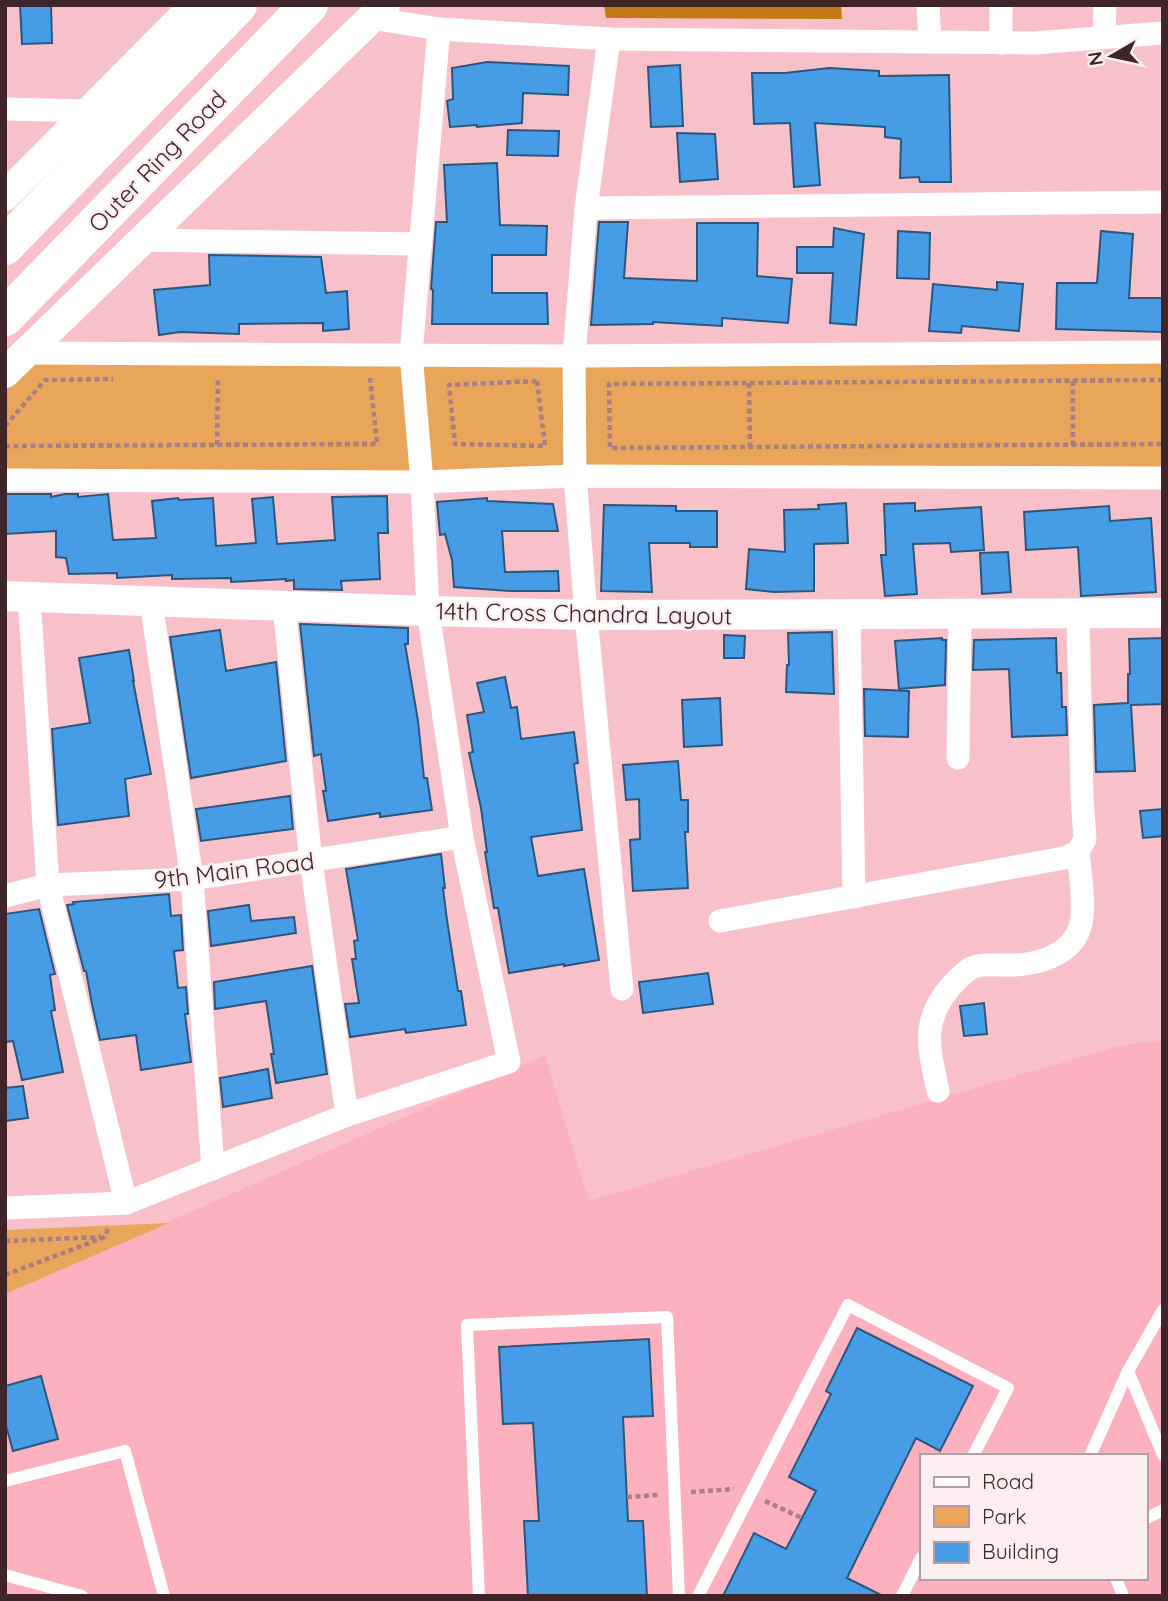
<svg xmlns="http://www.w3.org/2000/svg" width="1168" height="1601" viewBox="0 0 1168 1601" font-family="Quicksand,sans-serif">
<style>
.built{fill:#fdb0be;fill-rule:evenodd}
.green{fill:#e9a55a}
.forest{fill:#c37a15}
.building{fill:#469ce5;stroke:#2b577e;stroke-width:2}
.lines{fill:none;stroke-linecap:round;stroke-linejoin:round}
.path{stroke:#a97e85;stroke-width:4.5;stroke-dasharray:5 3.5;stroke-linecap:butt}
.service{stroke:#fff;stroke-width:12}
.minor{stroke:#fff;stroke-width:23}
.tertiary{stroke:#fff;stroke-width:30}
.trunk{stroke:#fff;stroke-width:38}
.labels{text-anchor:middle;dominant-baseline:central;stroke-width:5;stroke-linejoin:round;paint-order:stroke}
.street-label{font-size:24px;fill:#3f252a;stroke:#fdeff1}
</style>
<rect width="100%" height="100%" fill="#f8c1ca"/>
<path class="built" d="M1163 1040V1596H5V1294L545 1055 589 1201 1119 1046ZM921 1456H1145V1578H921Z"/>
<g class="green">
<polygon points="1163,352 1163,478 5,480 5,373 25,353"/>
<polygon points="169,1223 5,1294 5,1230"/>
</g>
<polygon class="forest" points="604,5 841,5 842,19 606,18"/>
<g class="building">
<polygon points="20,5 51,5 52,43 22,44"/>
<polygon points="487,62 569,66 568,95 523,93 522,123 477,127 477,125 450,127 447,101 453,99 452,68"/>
<polygon points="680,65 683,126 651,127 648,67"/>
<polygon points="829,68 879,71 879,76 949,75 951,182 920,182 919,177 900,178 901,139 885,137 885,127 815,123 820,185 794,187 790,123 754,124 752,73 785,73"/>
<polygon points="508,130 559,131 558,156 507,155"/>
<polygon points="677,133 715,134 718,179 680,182"/>
<polygon points="497,163 500,225 547,226 546,255 492,255 492,293 547,293 548,324 432,324 433,290 431,289 436,222 447,222 444,165"/>
<polygon points="599,222 628,222 624,278 697,281 697,223 758,223 757,276 792,279 788,323 722,318 722,326 653,322 653,324 591,325"/>
<polygon points="834,228 864,234 856,325 830,323 833,273 797,273 797,247 833,247"/>
<polygon points="898,231 930,233 929,279 897,278"/>
<polygon points="1101,231 1133,234 1129,298 1163,298 1163,332 1056,329 1057,283 1097,283"/>
<polygon points="209,255 321,257 326,293 347,291 349,329 323,331 323,323 239,324 239,334 180,332 159,335 154,290 210,285"/>
<polygon points="997,282 1023,284 1019,331 962,326 961,333 929,331 933,284 997,290"/>
<polygon points="5,494 51,494 51,497 65,494 78,494 78,497 108,494 113,540 156,538 152,501 178,498 179,500 213,498 216,546 256,543 252,499 273,497 277,544 335,540 332,497 387,496 388,533 378,533 380,579 341,581 342,590 294,589 294,580 286,581 286,579 231,582 231,578 172,579 172,575 117,578 117,573 69,574 66,558 56,557 56,531 5,534"/>
<polygon points="487,498 487,501 553,504 558,531 502,531 505,572 558,571 559,591 511,591 454,587 452,560 445,534 440,535 437,502"/>
<polygon points="846,503 848,543 814,544 814,591 774,592 746,589 749,549 785,552 784,510 819,509 818,505"/>
<polygon points="915,503 915,511 981,507 984,550 951,552 950,543 913,544 917,594 885,596 881,555 886,555 884,504"/>
<polygon points="604,505 676,506 676,511 717,511 717,547 690,547 690,543 649,543 652,592 601,591"/>
<polygon points="1109,506 1110,521 1151,518 1156,592 1081,596 1078,547 1026,550 1024,512"/>
<polygon points="1008,552 1011,592 982,594 980,553"/>
<polygon points="300,624 408,628 408,644 405,644 418,721 424,778 427,778 432,810 380,817 380,813 328,821 323,791 326,791 321,754 314,756"/>
<polygon points="220,630 226,671 276,662 286,761 191,778 170,637"/>
<polygon points="832,632 834,694 786,692 787,665 789,665 788,633"/>
<polygon points="724,635 745,636 744,658 724,658"/>
<polygon points="942,638 942,640 946,640 945,685 899,689 895,641"/>
<polygon points="1056,638 1057,673 1061,673 1062,707 1066,707 1067,735 1012,737 1009,669 973,670 974,640"/>
<polygon points="1163,638 1163,704 1131,705 1135,771 1096,772 1094,705 1128,703 1128,674 1130,674 1129,639"/>
<polygon points="129,650 134,681 133,681 151,774 125,779 129,816 58,825 52,729 90,723 79,658"/>
<polygon points="505,677 511,708 517,707 521,739 574,732 578,763 574,764 582,830 531,837 538,876 584,869 599,960 564,966 564,964 509,973 498,908 494,908 485,852 487,852 481,808 469,753 473,752 467,715 484,712 477,683"/>
<polygon points="864,689 909,691 908,737 865,736"/>
<polygon points="720,698 722,745 684,747 682,700"/>
<polygon points="678,761 681,800 688,800 688,832 685,832 688,888 633,891 630,840 640,839 639,799 626,800 623,765"/>
<polygon points="290,796 293,829 201,841 196,809"/>
<polygon points="1163,809 1163,836 1143,838 1140,811"/>
<polygon points="441,854 445,888 443,888 447,920 458,991 461,991 466,1025 406,1033 405,1029 350,1037 345,1004 359,1003 352,959 356,959 354,941 358,940 346,869"/>
<polygon points="169,894 171,916 181,915 183,950 174,951 178,988 186,987 188,1014 185,1014 191,1062 141,1070 136,1035 100,1040 92,1004 86,971 84,971 67,905 74,904 73,902"/>
<polygon points="249,905 251,921 294,917 296,933 211,946 208,911"/>
<polygon points="39,909 55,974 50,975 55,1010 51,1011 63,1072 22,1080 13,1041 5,1042 5,914"/>
<polygon points="312,966 327,1074 276,1083 271,1054 274,1054 266,1001 215,1009 214,982"/>
<polygon points="708,973 713,1004 643,1013 639,982"/>
<polygon points="984,1003 987,1034 964,1036 960,1006"/>
<polygon points="268,1069 272,1098 223,1107 220,1078"/>
<polygon points="23,1086 28,1118 5,1121 5,1088"/>
<polygon points="857,1328 973,1386 940,1451 916,1438 847,1578 883,1596 723,1596 754,1533 786,1549 816,1491 789,1477 831,1394 826,1391"/>
<polygon points="649,1339 653,1416 623,1417 628,1521 643,1521 647,1596 528,1596 524,1521 539,1521 533,1423 503,1424 499,1347"/>
<polygon points="41,1376 58,1439 13,1451 5,1422 5,1386"/>
</g>
<g class="lines">
<g class="path">
<polyline points="1163,380 609,384 610,448 1163,444"/>
<polygon points="537,381 545,446 455,444 449,385"/>
<polyline points="1073,381 1073,445"/>
<polyline points="749,383 750,447"/>
<polyline points="5,426 45,380 113,379"/>
<polyline points="217,445 218,378"/>
<polyline points="5,446 377,444 370,378"/>
<polyline points="5,1241 101,1237"/>
<polyline points="5,1275 105,1237 109,1226"/>
<polyline points="691,1492 734,1489"/>
<polyline points="627,1497 658,1495"/>
<polyline points="765,1501 802,1518"/>
</g>
<g class="service">
<polyline points="1163,1310 1128,1371 1163,1455"/>
<polyline points="1090,1456 1128,1371"/>
<polyline points="5,1481 125,1451 164,1596"/>
<polyline points="1145,1519 1163,1510"/>
<polyline points="5,1575 82,1596"/>
<polyline points="1116,1578 1123,1596"/>
<polyline points="479,1596 467,1325 667,1317 679,1596"/>
<polyline points="698,1596 848,1305 1008,1388 973,1456"/>
<polyline points="902,1596 921,1558"/>
</g>
<g class="minor">
<polyline points="928,5 930,42"/>
<polyline points="371,18 439,29"/>
<polyline points="1104,37 1105,5"/>
<polyline points="609,39 586,208 574,356 575,476 586,615 622,989"/>
<polyline points="1001,43 1001,5"/>
<polyline points="5,109 89,111"/>
<polyline points="586,208 1163,202"/>
<polyline points="141,240 420,244"/>
<polyline points="25,353 574,356 1163,352"/>
<polyline points="5,480 422,482 575,476 1163,478"/>
<polyline points="29,596 48,885 126,1203"/>
<polyline points="151,601 192,879 213,1169"/>
<polyline points="284,606 311,861 347,1115"/>
<polyline points="849,614 854,897"/>
<polyline points="958,758 960,614"/>
<polyline points="5,896 48,885 192,879 462,837"/>
<polyline points="720,921 1064,858 1078,852 1085,839 1082,795 1078,613"/>
<path d="M938 1091C929 1048 920 1021 952 985 959 978 967 968 977 966 989 963 1003 966 1015 965 1040 964 1072 954 1080 927 1086 909 1080 872 1078 852"/>
<polyline points="5,1208 126,1203 347,1115 509,1062 462,837 428,611 422,482 411,354 439,29 609,39 1034,43 1163,33"/>
</g>
<g class="tertiary">
<polyline points="5,196 195,5"/>
<polyline points="5,373 385,5"/>
<polyline points="5,596 428,611 586,615 1163,613"/>
</g>
<g class="trunk">
<polyline points="5,246 238,5"/>
<polyline points="5,317 309,5"/>
</g>
</g>
<g class="labels">
<g class="street-label">
<text transform="translate(157 161) rotate(-46)">Outer Ring Road</text>
<text transform="translate(584 613) rotate(1)">14th Cross Chandra Layout</text>
<text transform="translate(234 870) rotate(-7)">9th Main Road</text>
</g>
</g>
<rect width="1168" height="1601" fill="none" stroke="#3f252a" stroke-width="14"/>
<rect x="920" y="1454" width="228" height="126" fill="#fdeff1" stroke="#b19ea1" stroke-width="2"/>
<rect x="934" y="1477" width="35" height="10" fill="#ffffff" stroke="#b19ea1" stroke-width="2"/>
<text x="982" y="1489" font-size="21" fill="#3f252a">Road</text>
<rect x="934" y="1506" width="35" height="21" fill="#e9a55a" stroke="#b19ea1" stroke-width="2"/>
<text x="982" y="1524" font-size="21" fill="#3f252a">Park</text>
<rect x="934" y="1542" width="35" height="21" fill="#469ce5" stroke="#b19ea1" stroke-width="2"/>
<text x="982" y="1559" font-size="21" fill="#3f252a">Building</text>
<g transform="translate(1112 56) rotate(261)" stroke="#fdeff1" stroke-width="5" paint-order="stroke">
<path d="M0-5L12 26L0 18L-12 26Z" fill="#3f252a"/>
<text y="-10" font-size="19" font-weight="bold" text-anchor="middle" fill="#3f252a">N</text>
</g>
</svg>
